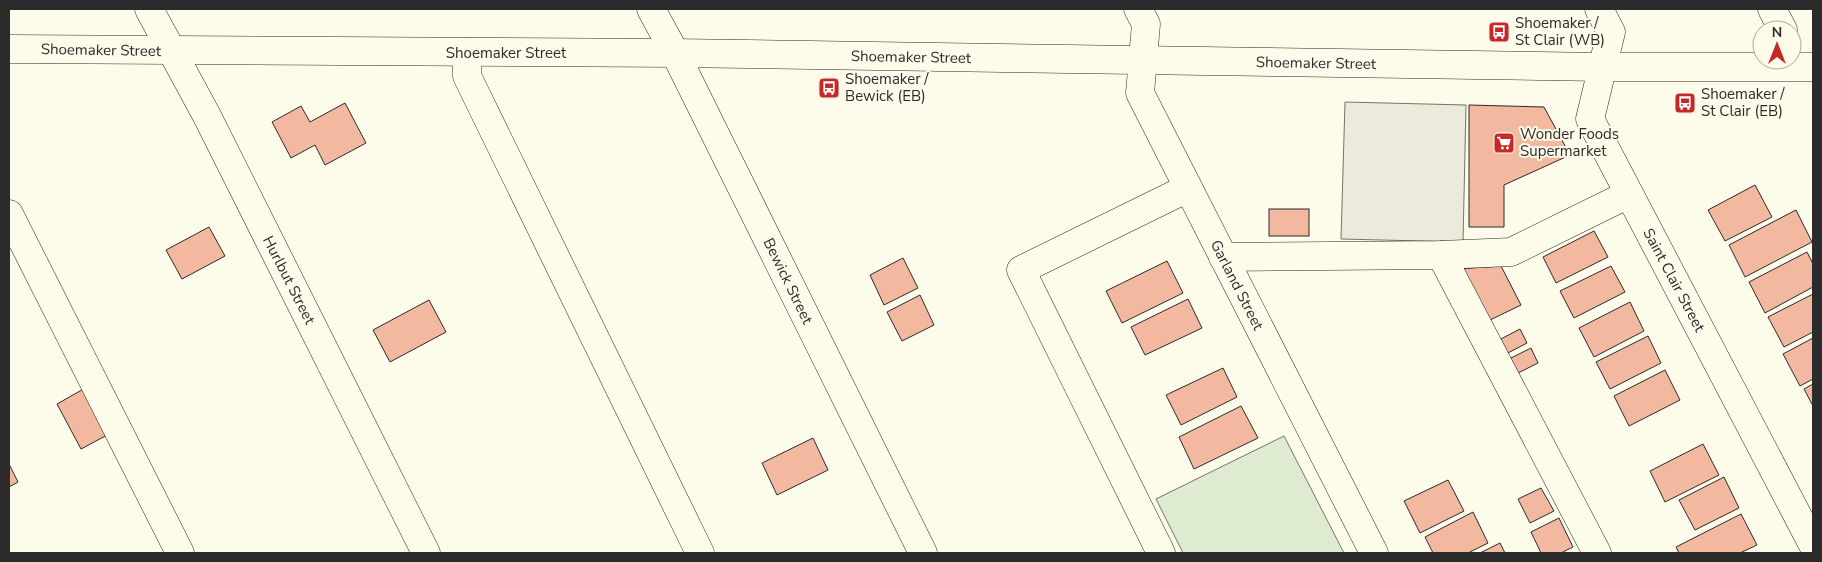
<svg xmlns="http://www.w3.org/2000/svg" width="1822" height="562" viewBox="0 0 1822 562" font-family="'Nunito Sans',sans-serif">
<style>
.green{fill:#deebd1;stroke:#74746e}
.parking{fill:#eceadb;stroke:#74746e}
.building{fill:#f2b8a0;stroke:#2b2b2b}
.lines{fill:none;stroke-linecap:round;stroke-linejoin:round}
.minor-casing{stroke:#2b2b2b;stroke-width:29}
.minor{stroke:#fdfbea;stroke-width:28}
.labels{text-anchor:middle;dominant-baseline:central;stroke-width:4;stroke-linejoin:round;paint-order:stroke}
.poi-label{font-size:15px;fill:#2b2b2b;stroke:#fdfbea;text-anchor:start}
.street-label{font-size:15px;fill:#2b2b2b;stroke:#fdfbea}
</style>
<rect width="100%" height="100%" fill="#fdfbea"/>
<polygon class="green" points="1284,436 1344,553 1183,553 1156,499"/>
<polygon class="parking" points="1345,102 1466,105 1463,242 1341,239"/>
<g class="building">
<polygon points="345,103 366,143 325,165 315,145 291,158 272,122 301,106 310,122"/>
<polygon points="1469,105 1544,107 1570,155 1504,185 1504,227 1469,227"/>
<polygon points="1755,185 1772,217 1725,241 1708,210"/>
<rect x="1269" y="209" width="40" height="27"/>
<polygon points="1796,210 1812,242 1745,277 1729,245"/>
<polygon points="209,227 225,256 182,279 166,250"/>
<polygon points="1594,231 1608,257 1556,283 1543,257"/>
<polygon points="1807,252 1813,264 1813,287 1765,313 1749,282"/>
<polygon points="903,258 918,288 884,305 870,275"/>
<polygon points="1167,261 1183,293 1122,323 1106,291"/>
<polygon points="1501,266 1521,305 1486,322 1457,269"/>
<polygon points="1611,266 1625,292 1574,318 1560,291"/>
<polygon points="1813,294 1813,332 1784,347 1768,317"/>
<polygon points="920,295 934,325 902,341 887,312"/>
<polygon points="1188,299 1202,328 1145,355 1131,327"/>
<polygon points="429,300 446,332 390,362 373,330"/>
<polygon points="1630,302 1644,331 1594,357 1579,328"/>
<polygon points="1520,329 1527,343 1504,355 1497,341"/>
<polygon points="1648,336 1661,363 1610,389 1596,362"/>
<polygon points="1813,338 1813,379 1800,386 1783,354"/>
<polygon points="1531,348 1538,363 1514,375 1507,360"/>
<polygon points="1223,368 1237,397 1181,425 1166,395"/>
<polygon points="1665,370 1680,400 1629,426 1614,396"/>
<polygon points="1813,384 1813,406 1804,389"/>
<polygon points="87,387 111,433 81,449 57,404"/>
<polygon points="1241,406 1258,438 1194,469 1179,437"/>
<polygon points="813,438 828,470 777,495 762,463"/>
<polygon points="1703,444 1719,475 1665,502 1650,471"/>
<polygon points="9,464 18,482 9,487"/>
<polygon points="1724,477 1739,508 1695,530 1679,500"/>
<polygon points="1448,480 1464,511 1420,533 1404,501"/>
<polygon points="1541,488 1554,511 1530,523 1518,499"/>
<polygon points="1473,512 1488,543 1468,553 1433,553 1425,537"/>
<polygon points="1741,514 1757,545 1740,553 1679,553 1676,547"/>
<polygon points="1559,518 1573,547 1561,553 1541,553 1531,532"/>
<polygon points="1500,543 1505,553 1480,553"/>
</g>
<g class="lines">
<g class="minor-casing">
<g id="minor">
<polyline points="149,9 207,116 426,553"/>
<polyline points="651,9 675,53 923,553"/>
<polyline points="1138,9 1146,24 1140,93 1374,553"/>
<polyline points="1599,9 1611,32 1590,119 1813,545"/>
<polyline points="1772,9 1783,30"/>
<polyline points="9,49 675,53 1602,67 1813,67"/>
<polyline points="467,52 467,76 700,553"/>
<polyline points="9,214 180,553"/>
<polyline points="1441,255 1597,553"/>
<polyline points="1223,257 1441,255 1511,252 1629,194"/>
<polyline points="1161,553 1021,270 1188,188"/>
</g>
</g>
<use href="#minor" class="minor"/>
</g>
<defs>
<g id="bus-square" transform="scale(1.125)"><rect x="-9" y="-9" width="18" height="18" rx="4" fill="#c62828" stroke="#fdfbea"/><path d="M-5-6H5V4H4V6H2V4H-2V6H-4V4H-5ZM-3.5-4V0h7V-4ZM-3.5 1.2v1.5H-2V1.2ZM2 1.2v1.5H3.5V1.2Z" fill="#fff"/></g>
<g id="supermarket-square" transform="scale(1.125)"><rect x="-9" y="-9" width="18" height="18" rx="4" fill="#c62828" stroke="#fdfbea"/><path d="M-6-5.5h2.5l.6 2H6L4.5 2H-2.5L-4.4-4H-6ZM-1.5 3.2a1.3 1.3 0 1 0 .1 0ZM3 3.2a1.3 1.3 0 1 0 .1 0Z" fill="#fff"/></g>
</defs>
<g fill-rule="evenodd">
<use href="#bus-square" x="1499" y="32"/>
<use href="#bus-square" x="829" y="88"/>
<use href="#bus-square" x="1685" y="103"/>
<use href="#supermarket-square" x="1504" y="143"/>
</g>
<g class="labels">
<g class="poi-label">
<text x="1515" y="23">Shoemaker /<tspan x="1515" dy="17">St Clair (WB)</tspan></text>
<text x="845" y="79">Shoemaker /<tspan x="845" dy="17">Bewick (EB)</tspan></text>
<text x="1701" y="94">Shoemaker /<tspan x="1701" dy="17">St Clair (EB)</tspan></text>
<text x="1520" y="134">Wonder Foods<tspan x="1520" dy="17">Supermarket</tspan></text>
</g>
<g class="street-label">
<text transform="translate(101 50) rotate(1)">Shoemaker Street</text>
<text x="506" y="53">Shoemaker Street</text>
<text transform="translate(911 57) rotate(1)">Shoemaker Street</text>
<text transform="translate(1316 63) rotate(1)">Shoemaker Street</text>
<text transform="translate(289 280) rotate(63)">Hurlbut Street</text>
<text transform="translate(1674 280) rotate(62)">Saint Clair Street</text>
<text transform="translate(788 281) rotate(64)">Bewick Street</text>
<text transform="translate(1237 285) rotate(63)">Garland Street</text>
</g>
</g>
<rect width="1822" height="562" fill="none" stroke="#2b2b2b" stroke-width="20"/>
<g transform="translate(1777 45)"><circle r="24" fill="#fdfbea" stroke="#a9a89e"/>
<path d="M0-4L9 19L0 12L-9 19Z" fill="#c62828"/>
<text y="-8" font-size="14" font-weight="bold" text-anchor="middle" fill="#2b2b2b">N</text>
</g>
</svg>
